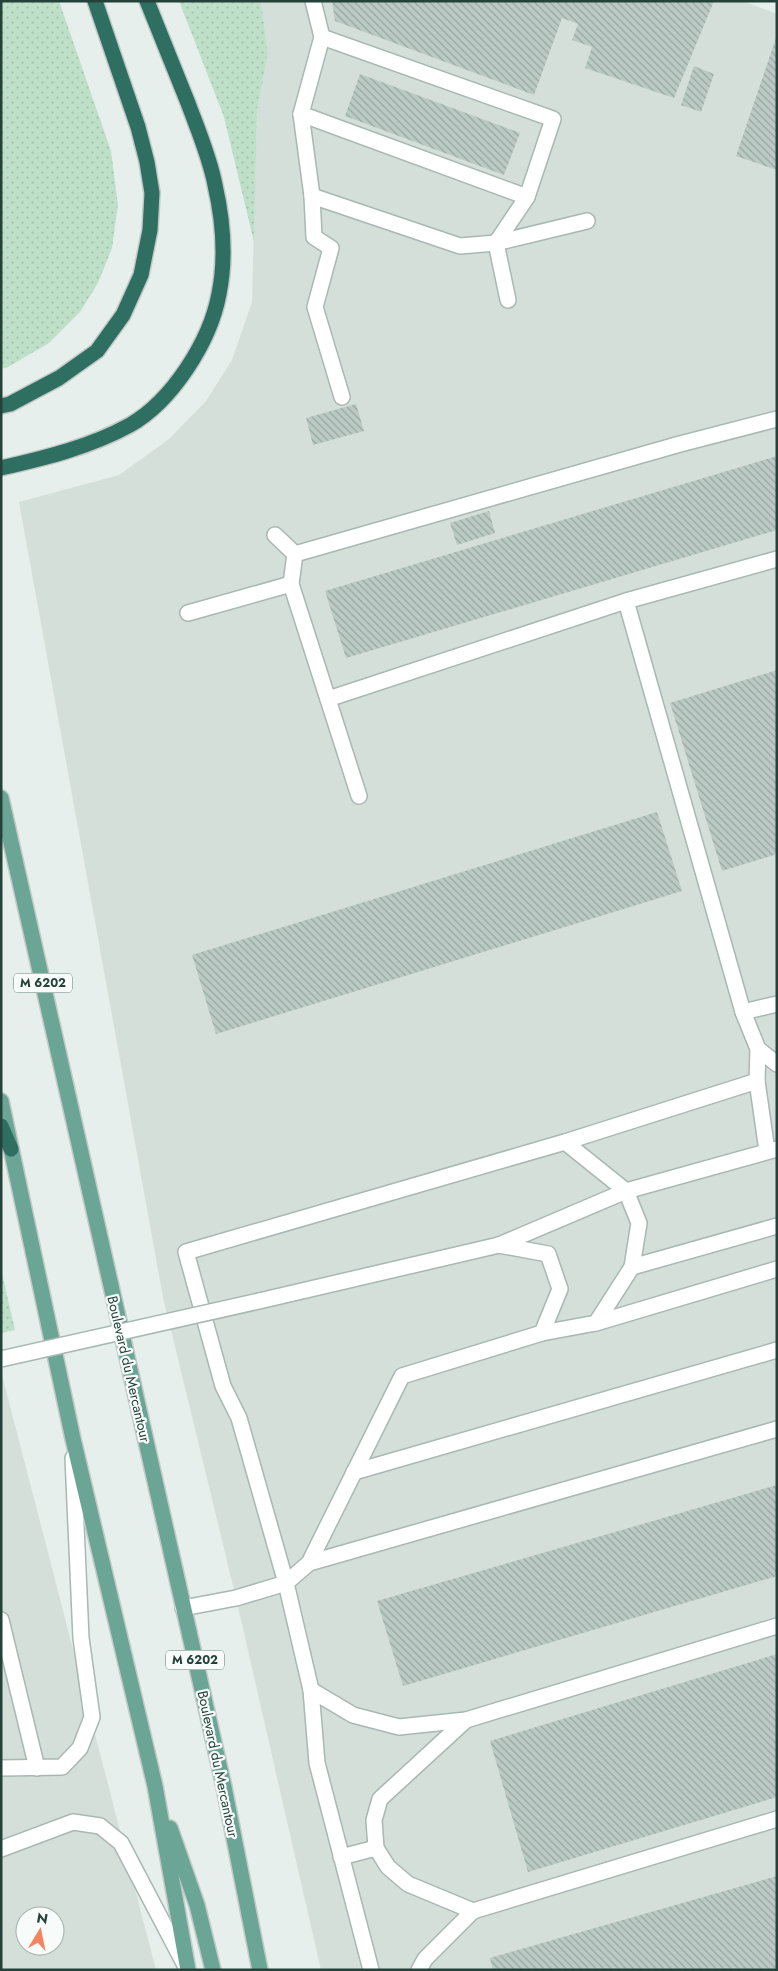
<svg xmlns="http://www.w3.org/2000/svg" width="778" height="1971" viewBox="0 0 778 1971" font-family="Jost,sans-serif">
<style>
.built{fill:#d4dfda;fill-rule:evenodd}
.grass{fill:url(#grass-dots)}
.building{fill:url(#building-back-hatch)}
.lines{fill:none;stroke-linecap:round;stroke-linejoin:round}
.service-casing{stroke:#a8b8b2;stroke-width:18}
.primary-casing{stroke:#c2cac8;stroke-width:18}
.motorway-casing{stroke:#c2cac8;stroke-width:18}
.service{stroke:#fff;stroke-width:15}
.primary{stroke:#6aa596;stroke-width:15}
.motorway{stroke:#2f6f62;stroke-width:15}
.service-bridge-casing{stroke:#a8b8b2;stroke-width:18;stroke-linecap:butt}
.service-bridge{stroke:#fff;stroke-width:15}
.labels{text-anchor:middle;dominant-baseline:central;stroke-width:4.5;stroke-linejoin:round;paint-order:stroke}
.shield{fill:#f7fbf9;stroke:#637a73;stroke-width:1}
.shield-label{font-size:12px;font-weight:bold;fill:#24423a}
.street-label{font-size:14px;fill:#24423a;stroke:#f7fbf9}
</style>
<defs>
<pattern id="grass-dots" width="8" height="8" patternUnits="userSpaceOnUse" patternTransform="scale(1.25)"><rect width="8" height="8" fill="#bfe0c8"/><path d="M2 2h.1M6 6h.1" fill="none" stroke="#a4c1ad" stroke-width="1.8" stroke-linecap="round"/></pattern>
<pattern id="building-back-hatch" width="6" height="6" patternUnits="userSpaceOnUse" patternTransform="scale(1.25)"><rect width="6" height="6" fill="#bbcac4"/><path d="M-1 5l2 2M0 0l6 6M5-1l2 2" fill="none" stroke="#98a6a0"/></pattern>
</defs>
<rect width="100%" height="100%" fill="#e6efeb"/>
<g class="built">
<polygon points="261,1 743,1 777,14 777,1970 321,1970 236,1598 163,1297 19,502 119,475 169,439 206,401 232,360 252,302 257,111 268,54"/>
<path d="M1 1371 156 1970H1ZM25 1916H55V1946H25Z"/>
</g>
<g class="grass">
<polygon points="1,1 59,1 111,151 118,205 112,248 98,283 80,312 49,343 8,367 1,369"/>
<polygon points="179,1 261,1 268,54 257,111 254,242 224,117"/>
<polygon points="1,1269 15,1330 1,1333"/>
</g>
<g class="building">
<polygon points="332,1 714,1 674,98 585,68 592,47 572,40 578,24 562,18 534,95 335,21"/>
<polygon points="776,38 777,38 777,170 736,156"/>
<polygon points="694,66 714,74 701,112 681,105"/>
<polygon points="360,74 520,133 504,175 345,116"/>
<polygon points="356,404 364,431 313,445 306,418"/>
<polygon points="777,456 777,530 346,658 325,591"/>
<polygon points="489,511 495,533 457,545 450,523"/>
<polygon points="777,670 777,854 722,871 670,703"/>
<polygon points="657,812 682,891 216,1034 192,955"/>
<polygon points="777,1485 777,1576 403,1686 377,1601"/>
<polygon points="777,1654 777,1797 528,1872 490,1741"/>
<polygon points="777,1876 777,1968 770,1970 493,1970 490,1958"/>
</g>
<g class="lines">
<g class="service-casing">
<g id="service">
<polyline points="313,1 322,37 301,114 312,196 314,237 331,248 315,307 342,397"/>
<polyline points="322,37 553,119 527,197 496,243 508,300"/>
<polyline points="301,114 527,197"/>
<polyline points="312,196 460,246 496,243 587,221"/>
<polyline points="275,535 295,554"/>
<polyline points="777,559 626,601 743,1012 777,1004"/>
<polyline points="188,613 291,584"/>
<polyline points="328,699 626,601"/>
<polyline points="359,796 291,584 295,554 680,444 777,419"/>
<polyline points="758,1049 777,1064"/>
<polyline points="757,1081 767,1151"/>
<polyline points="632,1267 777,1226"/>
<polyline points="259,1301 499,1245 626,1191 777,1149"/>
<polyline points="596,1323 777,1269"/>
<polyline points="542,1333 596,1323 632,1267 639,1223 626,1191 565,1142"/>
<polyline points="354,1472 777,1350"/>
<polyline points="309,1563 777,1429"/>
<polyline points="183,1608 236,1598 286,1583 239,1418 223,1386 186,1252 565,1142 757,1081 758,1049 743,1012"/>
<polyline points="1,1620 37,1768"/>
<polyline points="311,1690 353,1715 399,1727 466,1720 777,1626"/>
<polyline points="1,1768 62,1767 80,1748 92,1717 81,1638 73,1458"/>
<polyline points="1,1849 73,1822 100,1826 121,1843 186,1967"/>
<polyline points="341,1857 376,1848"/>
<polyline points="473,1911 777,1819"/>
<polyline points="371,1970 317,1763 311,1690 286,1583 309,1563 402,1376 542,1333 560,1289 548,1254 499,1245"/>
<polyline points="419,1970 425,1959 473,1911 408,1884 388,1867 376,1848 374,1820 380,1799 466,1720"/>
</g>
</g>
<g class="primary-casing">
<g id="primary">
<polyline points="1,798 224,1787 260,1970"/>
<polyline points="1,1101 73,1439 155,1786 188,1970"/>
<polyline points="170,1828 197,1905 213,1970"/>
</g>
</g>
<g class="motorway-casing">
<g id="motorway">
<polyline points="1,406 10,404 59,378 97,351 123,315 141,275 150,230 152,193 147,162 138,127 95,1"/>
<path d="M1 468C45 458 90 447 130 425 172 401 210 342 219 294 226 259 223 220 215 185 210 158 198 130 188 103 174 69 161 35 147 1"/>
<polyline points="1,1126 11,1149"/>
</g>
</g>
<use href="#service" class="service"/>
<use href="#primary" class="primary"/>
<use href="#motorway" class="motorway"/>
<g class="service-bridge-casing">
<polyline id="service-bridge" points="1,1359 259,1301"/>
</g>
<use href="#service-bridge" class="service-bridge"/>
</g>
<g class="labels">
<g class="shield">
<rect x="14" y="973.5" width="58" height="19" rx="4"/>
<rect x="166" y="1650.5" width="58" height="19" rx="4"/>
</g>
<g class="shield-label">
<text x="43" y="983">M 6202</text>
<text x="195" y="1660">M 6202</text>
</g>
<g class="street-label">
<text transform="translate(129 1369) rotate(77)">Boulevard du Mercantour</text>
<text transform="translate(218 1764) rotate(78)">Boulevard du Mercantour</text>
</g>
</g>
<rect width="778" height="1971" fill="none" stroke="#24423a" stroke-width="5"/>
<g transform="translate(40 1931) rotate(10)"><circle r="24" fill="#f7fbf9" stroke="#a3b1ad"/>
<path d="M0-4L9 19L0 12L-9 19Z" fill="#f4845f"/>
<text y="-8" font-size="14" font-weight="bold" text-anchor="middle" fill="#24423a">N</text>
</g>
</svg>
